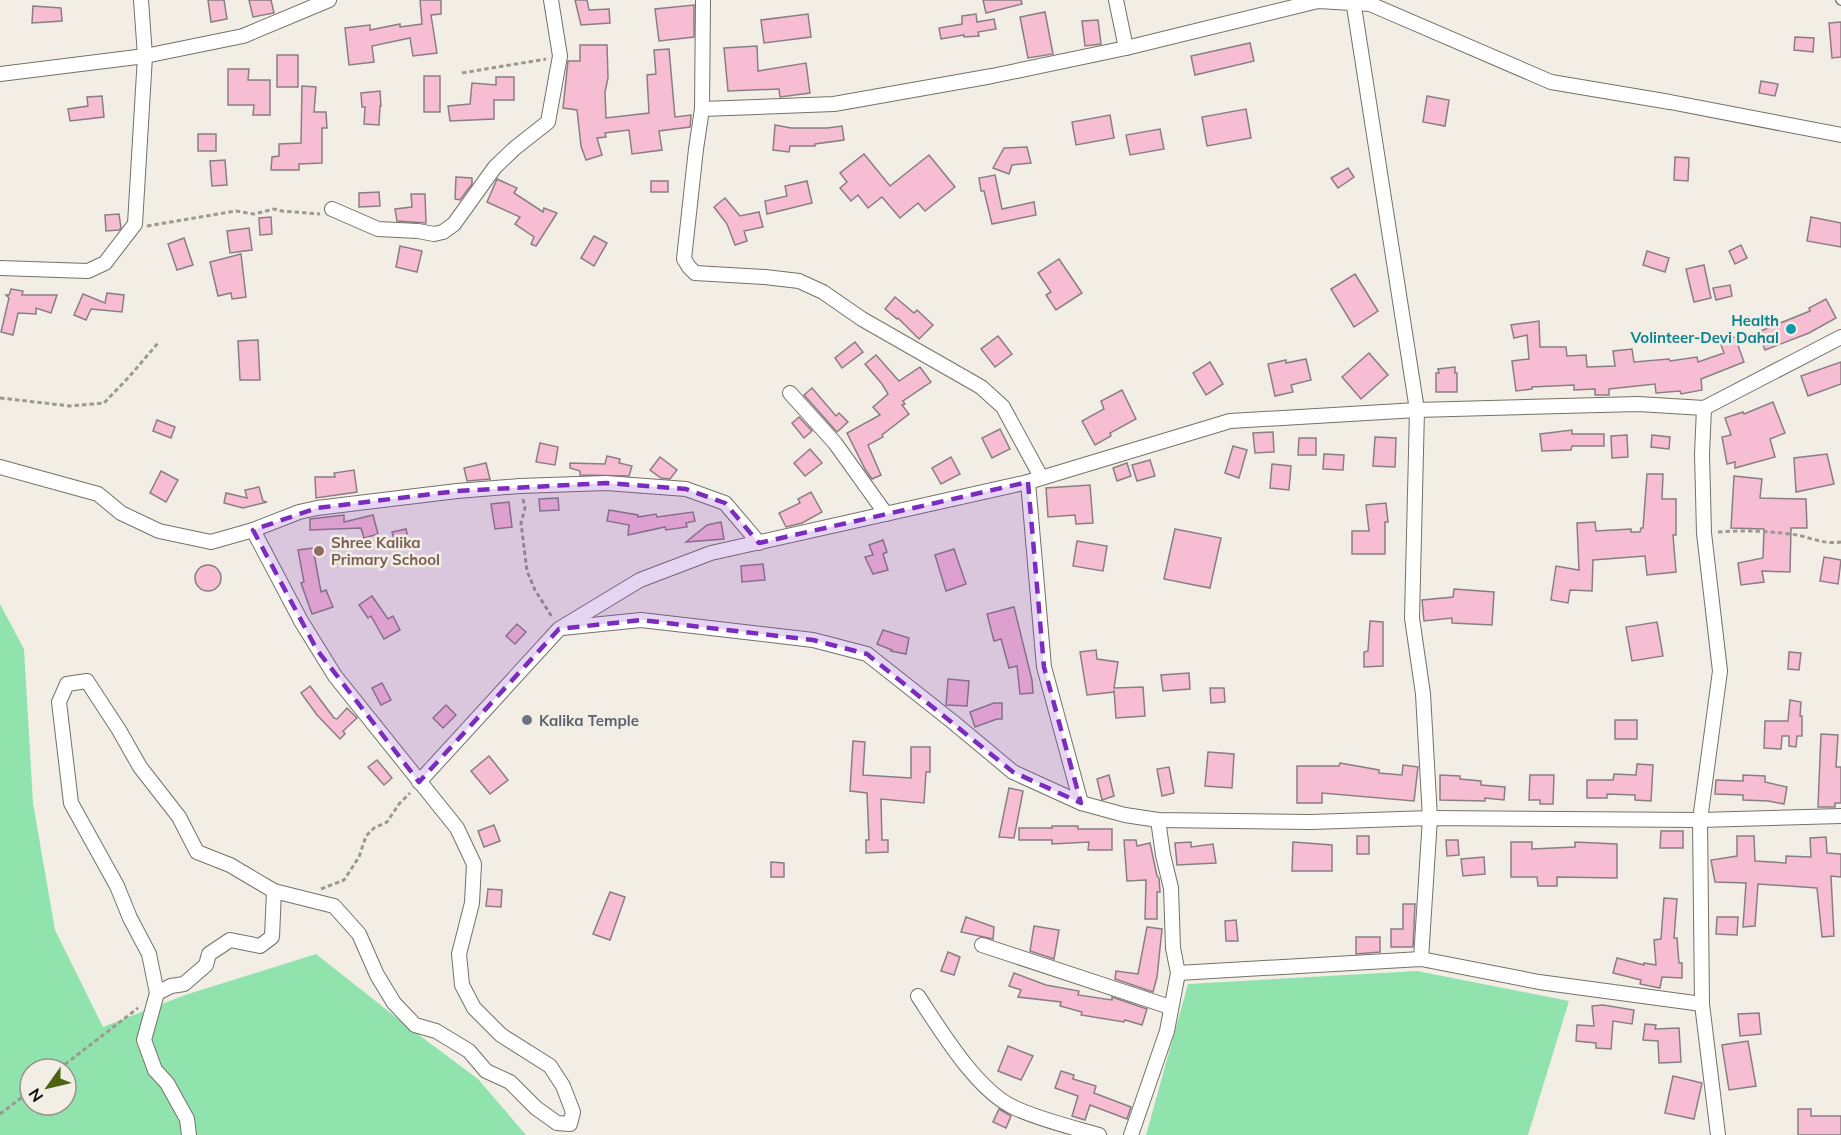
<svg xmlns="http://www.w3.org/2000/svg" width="1841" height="1135" viewBox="0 0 1841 1135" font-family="Mulish,sans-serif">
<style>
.green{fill:#90e3ad;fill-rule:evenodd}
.building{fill:#f7bdd2;stroke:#897f83;stroke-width:1.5}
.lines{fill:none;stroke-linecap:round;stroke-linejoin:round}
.lane-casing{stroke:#757169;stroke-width:10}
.street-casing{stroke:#757169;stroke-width:16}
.path{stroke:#9c9892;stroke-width:3;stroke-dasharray:4.5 3;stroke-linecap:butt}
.lane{stroke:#fff;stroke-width:7}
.street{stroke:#fff;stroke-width:14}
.marked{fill:#7b2cbf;fill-opacity:0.2;stroke:#7b2cbf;stroke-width:4.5;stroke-dasharray:12 8;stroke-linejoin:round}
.culture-dot{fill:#0f9aa8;stroke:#f3eee5;stroke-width:2}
.education-dot{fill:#8d6e63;stroke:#f3eee5;stroke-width:2}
.worship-dot{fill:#6b7280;stroke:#f3eee5;stroke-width:2}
.labels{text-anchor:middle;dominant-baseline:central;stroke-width:5;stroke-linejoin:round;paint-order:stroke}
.culture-label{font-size:15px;font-weight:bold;fill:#0d838f;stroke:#f3eee5;text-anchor:end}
.education-label{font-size:15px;font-weight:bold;fill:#785e54;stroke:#f3eee5;text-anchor:start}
.worship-label{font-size:15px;font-weight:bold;fill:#5b616d;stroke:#f3eee5;text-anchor:start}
</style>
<rect width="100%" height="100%" fill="#f3eee5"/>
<g class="green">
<path d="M0 604 24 649 33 803 55 930 103 1027 185 995 316 954 411 1029 478 1079 526 1135H0ZM30 1069H66V1105H30Z"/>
<polygon points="1417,971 1569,1001 1528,1135 1146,1135 1188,984"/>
</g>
<g class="building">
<polygon points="208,0 224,0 227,19 211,22"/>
<polygon points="249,0 271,0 274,13 253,17"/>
<polygon points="420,0 441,0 441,14 431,15 437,53 413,56 410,38 372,46 374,62 349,65 345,28 370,25 370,30 400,24 400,27 422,24"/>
<polygon points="575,0 587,0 589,10 609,9 610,23 581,25"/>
<polygon points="983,0 1021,0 1022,4 986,13"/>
<polygon points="694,5 694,37 659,41 655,9"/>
<polygon points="33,6 61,8 62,21 32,23"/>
<polygon points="1045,12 1053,54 1028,58 1020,17"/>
<polygon points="808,14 811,37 764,43 761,20"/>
<polygon points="976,14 977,22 994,19 996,29 978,32 979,36 964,37 964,35 941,39 939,28 962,24 962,16"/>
<polygon points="1098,20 1101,44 1085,46 1082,21"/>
<polygon points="1841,22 1841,57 1832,58 1829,23"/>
<polygon points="1795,37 1814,38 1813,52 1794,50"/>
<polygon points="1250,43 1254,61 1195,75 1191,56"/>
<polygon points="580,45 607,45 608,78 605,92 606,118 649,113 647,75 656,74 654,50 669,49 675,117 691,115 690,127 659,131 662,150 632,154 629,130 605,133 606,137 597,138 602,155 586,160 581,146 577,110 563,108 568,61 580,61"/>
<polygon points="757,46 758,71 806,63 810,93 780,97 779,89 728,91 724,48"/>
<rect x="277" y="55" width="21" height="32"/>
<polygon points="228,69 249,69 248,80 270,80 270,115 253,115 254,105 228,105"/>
<rect x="424" y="76" width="16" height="36"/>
<polygon points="496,77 514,77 514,100 494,100 494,119 450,121 448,106 470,104 472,83 496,85"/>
<polygon points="1761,81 1778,84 1775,96 1759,93"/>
<polygon points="302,86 316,87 314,112 326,112 327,128 322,128 322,163 299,164 299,170 271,170 272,157 279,156 279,144 301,143"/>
<polygon points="380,91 381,106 380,106 379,125 364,124 365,107 362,107 361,93"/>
<polygon points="102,96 104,117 70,121 68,109 88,106 87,97"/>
<polygon points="1427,96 1449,100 1445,126 1423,122"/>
<polygon points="1246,109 1251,138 1207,146 1202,117"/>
<polygon points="1110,115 1114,138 1076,145 1072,122"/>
<polygon points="775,125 791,128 827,128 842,126 844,140 815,144 815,146 790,146 789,152 773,150"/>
<polygon points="1160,129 1164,149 1130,155 1126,135"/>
<rect x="198" y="134" width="18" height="17"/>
<polygon points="1027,147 1031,163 1012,165 1009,174 993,168 1004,148"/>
<polygon points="864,154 890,186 929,155 955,187 925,211 918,203 900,218 882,197 868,208 858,195 851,201 840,188 847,182 840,173"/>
<polygon points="1675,157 1689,158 1688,181 1674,180"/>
<polygon points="225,160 227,185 212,186 210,161"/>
<polygon points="1348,168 1354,177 1338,188 1331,178"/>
<polygon points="995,175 1002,209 1034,202 1036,215 992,224 984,191 981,191 979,178"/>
<polygon points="456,177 472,178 472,184 460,200 455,199"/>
<polygon points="497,179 517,188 514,193 543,212 544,208 557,213 536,246 531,244 534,237 515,224 520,217 487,202"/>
<rect x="651" y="181" width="17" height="11"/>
<polygon points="807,181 812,203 767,214 765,201 787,196 785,186"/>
<polygon points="379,192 380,206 359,207 359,193"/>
<polygon points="411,194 425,194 426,223 397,221 395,209 412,207"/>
<polygon points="725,198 740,216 759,212 763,227 744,231 747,241 735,245 727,224 714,207"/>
<polygon points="119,214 121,228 119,230 106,231 105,215"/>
<polygon points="271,217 272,234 260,235 259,218"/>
<polygon points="1811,217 1841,223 1841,247 1807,241"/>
<polygon points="249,228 252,250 230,253 227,231"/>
<polygon points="594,236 607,243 594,266 581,258"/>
<polygon points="184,238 193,265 177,270 168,244"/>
<polygon points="1741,245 1747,258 1735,264 1729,251"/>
<polygon points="400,246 422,251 417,272 396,267"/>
<polygon points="1647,251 1669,258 1665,272 1643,265"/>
<polygon points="241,254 246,297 232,299 231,293 218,296 210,262"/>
<polygon points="1059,259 1082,293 1056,310 1046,295 1051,292 1038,273"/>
<polygon points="1704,265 1711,298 1694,302 1686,269"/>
<polygon points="1355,274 1378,311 1354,327 1331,289"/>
<polygon points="1730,285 1732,296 1716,300 1713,288"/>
<polygon points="11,289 23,291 22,295 57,295 51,313 36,308 36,314 18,313 13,335 1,332 9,298 6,295 9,295"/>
<polygon points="107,293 124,295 122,312 91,309 86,320 74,315 83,294 105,303"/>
<polygon points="895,297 914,313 917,310 933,325 919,339 898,318 897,319 885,309"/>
<polygon points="1826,299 1836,318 1809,333 1765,350 1758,332 1810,311 1809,308"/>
<polygon points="1539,321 1540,347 1566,347 1567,356 1586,355 1587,367 1615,366 1613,351 1632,349 1634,362 1669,359 1670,361 1697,357 1698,362 1724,353 1720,342 1735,337 1744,362 1701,379 1702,390 1681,394 1680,391 1656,393 1655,384 1609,389 1609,395 1595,395 1595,389 1574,390 1574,385 1532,387 1532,389 1516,391 1512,361 1529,359 1527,335 1514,338 1511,325"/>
<polygon points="998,336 1012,354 995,367 981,349"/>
<polygon points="258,340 260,380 240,380 238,341"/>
<polygon points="855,342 863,352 842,368 835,358"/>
<polygon points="1369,353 1388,375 1361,399 1342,377"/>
<polygon points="876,355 899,381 920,367 931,382 903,401 905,404 902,405 909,414 882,435 883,437 868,445 881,475 872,479 865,469 847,433 880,415 873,407 888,394 882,384 865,364"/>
<polygon points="1306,359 1311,380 1291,385 1293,392 1275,396 1268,364 1286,360 1286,363"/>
<polygon points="1210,362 1223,384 1206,395 1193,373"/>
<polygon points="1841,362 1841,384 1808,396 1801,376"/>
<polygon points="1455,367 1455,373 1457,373 1457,392 1436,392 1436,373 1439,373 1438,369"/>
<polygon points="812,388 836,416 839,413 848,422 837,432 804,395"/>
<polygon points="1122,390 1136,419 1110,433 1111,436 1095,445 1082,421 1104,409 1101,401"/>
<polygon points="1773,402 1785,433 1770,439 1775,457 1735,468 1735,462 1727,464 1722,437 1731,435 1725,418 1743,412 1744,414"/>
<polygon points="799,417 812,431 804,438 792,423"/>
<polygon points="157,420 175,427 171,438 153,431"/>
<polygon points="1000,429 1010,449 992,458 982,438"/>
<polygon points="1572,430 1572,434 1604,434 1604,446 1572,446 1571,450 1542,451 1540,434"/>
<polygon points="1273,432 1274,452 1255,453 1253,433"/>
<polygon points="1627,435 1628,457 1612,458 1611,436"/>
<polygon points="1652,435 1670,437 1669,449 1651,447"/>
<polygon points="1375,437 1396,438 1395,467 1373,466"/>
<polygon points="1299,438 1316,438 1316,455 1298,455"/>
<polygon points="540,443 558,447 555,465 536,462"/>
<polygon points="1233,446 1247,450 1239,478 1225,473"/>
<polygon points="810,449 822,463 805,476 794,463"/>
<polygon points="1324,454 1344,455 1343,470 1323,469"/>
<polygon points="1827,454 1834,484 1796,492 1794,458"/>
<polygon points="607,456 620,459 619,463 632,466 629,476 580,475 580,471 570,468 570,463 605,464"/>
<polygon points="660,457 677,470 670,479 661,478 650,470"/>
<polygon points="951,457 960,474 941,484 932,468"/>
<polygon points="1150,460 1155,476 1137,481 1132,465"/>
<polygon points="486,463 490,479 467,481 464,468"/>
<polygon points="1127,463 1131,476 1117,481 1113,468"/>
<polygon points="1272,464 1291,466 1289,490 1270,488"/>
<polygon points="354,470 357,492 316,498 315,477 335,477 334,473"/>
<polygon points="161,471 178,480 166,502 150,493"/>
<polygon points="1647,474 1663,474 1662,499 1676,499 1676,535 1673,535 1676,572 1647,575 1645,556 1593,560 1592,591 1570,590 1568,603 1551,600 1556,566 1579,570 1577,523 1595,522 1596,531 1631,529 1631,532 1640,532 1641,528 1643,528"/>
<polygon points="1734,476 1762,479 1760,498 1806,499 1807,528 1791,528 1790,572 1762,571 1764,582 1741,585 1738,563 1763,558 1764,529 1731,528"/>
<polygon points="1090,485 1093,523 1076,524 1075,515 1048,517 1046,488"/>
<polygon points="259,487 263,501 267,502 243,508 224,503 226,493 247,498 245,490"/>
<polygon points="811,492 822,512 802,523 786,527 779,513 800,503 798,499"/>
<polygon points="558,498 559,510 540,511 539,499"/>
<polygon points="509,502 512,527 495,529 491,504"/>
<polygon points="1386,503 1388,522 1385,522 1385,554 1352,554 1352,531 1369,531 1366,505"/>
<polygon points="609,510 638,515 638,517 656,514 657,517 693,512 695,521 686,523 687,527 666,530 665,527 628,535 629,525 607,521"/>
<polygon points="344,515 344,522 373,515 378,534 364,538 361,528 310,530 310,519"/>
<polygon points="721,522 724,539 686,542 707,525"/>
<polygon points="406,529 409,543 396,546 392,532"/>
<polygon points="1175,529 1221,538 1210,588 1164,579"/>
<polygon points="883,540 887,552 883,554 888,570 873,574 865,557 873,555 869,545"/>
<polygon points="1077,541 1107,546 1103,571 1073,566"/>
<polygon points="313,548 321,592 326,590 333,607 312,614 301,583 304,582 298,550"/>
<polygon points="954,549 966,584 946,591 935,555"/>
<polygon points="1824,557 1841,560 1838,584 1820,581"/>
<polygon points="763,564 765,580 742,582 741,566"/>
<circle cx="208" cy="578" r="13"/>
<polygon points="1454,589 1494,592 1492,625 1452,623 1452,618 1424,621 1422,600 1453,597"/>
<polygon points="372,596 388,619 393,616 400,630 384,639 371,616 368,618 359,605"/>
<polygon points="1014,607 1032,680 1033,693 1020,694 1017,666 1009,668 1001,639 994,641 987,614"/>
<polygon points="1370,621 1383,622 1383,666 1364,667 1364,652 1368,651"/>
<polygon points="1657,622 1663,656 1632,661 1626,627"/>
<polygon points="517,624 526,632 515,644 506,636"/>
<polygon points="883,630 909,638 906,654 891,651 892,650 877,644"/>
<polygon points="1096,650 1097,659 1118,662 1114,688 1143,687 1145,716 1116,718 1114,690 1114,692 1087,695 1080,652"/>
<polygon points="1789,652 1801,653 1799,670 1788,669"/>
<polygon points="1189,673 1190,689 1163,691 1161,675"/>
<polygon points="948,679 969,681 967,706 946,705"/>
<polygon points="382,683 391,700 381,705 372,688"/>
<polygon points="310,686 334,718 337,719 347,708 357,718 343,731 345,734 340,739 317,715 301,693"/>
<polygon points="1210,688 1224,688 1225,702 1211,703"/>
<polygon points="1790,700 1801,702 1800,716 1802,716 1802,736 1797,736 1796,747 1789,746 1789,736 1782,736 1781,749 1764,748 1765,721 1788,721"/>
<polygon points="994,703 1002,703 1002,719 997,719 975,727 970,712"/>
<polygon points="446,705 456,715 443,728 433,718"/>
<rect x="1615" y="720" width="22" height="19"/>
<polygon points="1821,734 1838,735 1836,767 1841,767 1841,803 1835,803 1835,807 1818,807"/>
<polygon points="853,741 865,742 863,775 911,778 911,747 930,747 930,772 926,772 924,803 881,799 882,840 888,840 888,852 866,853 866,840 869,840 867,793 850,791"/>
<polygon points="1208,752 1234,754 1232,788 1205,786"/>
<polygon points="489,756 508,780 490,794 471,771"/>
<polygon points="377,760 392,778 384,785 368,767"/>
<polygon points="1340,763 1379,770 1379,773 1402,775 1403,765 1418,767 1414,801 1322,793 1322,803 1297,803 1297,766 1339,766"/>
<polygon points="1637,764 1653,765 1651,801 1635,800 1635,795 1607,794 1607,798 1587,798 1587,780 1613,780 1614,774 1636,775"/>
<polygon points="1169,767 1174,793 1162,796 1157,769"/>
<polygon points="1109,775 1114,796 1102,800 1097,779"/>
<polygon points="1440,775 1460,776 1460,779 1481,781 1481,785 1505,787 1504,800 1485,798 1485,801 1440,800"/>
<polygon points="1530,775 1554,775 1553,804 1540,804 1540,800 1529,800"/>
<polygon points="1743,775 1765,776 1765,782 1787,787 1784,804 1768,801 1743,800 1743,795 1715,794 1716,780 1743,781"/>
<polygon points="1009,788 1023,791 1014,838 999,837"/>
<polygon points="494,825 500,841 484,847 478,831"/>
<polygon points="1052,826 1078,826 1078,829 1112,829 1112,850 1088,850 1089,842 1052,844 1052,840 1019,840 1019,828 1052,828"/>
<polygon points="1661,831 1683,831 1683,848 1660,848"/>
<rect x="1357" y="836" width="12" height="18"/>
<polygon points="1737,836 1754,836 1755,861 1786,863 1786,856 1811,857 1810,838 1826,837 1827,853 1841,854 1841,877 1831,876 1834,936 1822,937 1817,888 1758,884 1755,926 1743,927 1746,883 1715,882 1711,860 1737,856"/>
<polygon points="1124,840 1136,840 1137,846 1150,843 1157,876 1159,878 1160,892 1157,892 1157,919 1145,919 1146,880 1127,881"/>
<polygon points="1446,840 1458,840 1459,855 1447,856"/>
<polygon points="1191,842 1191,847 1213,844 1216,863 1177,865 1175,843"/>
<polygon points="1293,842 1332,845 1332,871 1292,871"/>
<polygon points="1511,842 1532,842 1532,849 1575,847 1575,842 1617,844 1617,878 1557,877 1557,886 1538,886 1537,877 1511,877"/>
<polygon points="1484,857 1485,874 1463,876 1461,859"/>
<polygon points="771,862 784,863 784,877 771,877"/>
<polygon points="488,889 502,890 501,907 486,906"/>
<polygon points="610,892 625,897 610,940 593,934"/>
<polygon points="1664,898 1677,899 1674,938 1677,938 1679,963 1682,963 1682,978 1662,977 1660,988 1640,984 1641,980 1613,973 1617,958 1644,965 1644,963 1656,965 1654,940 1661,939"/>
<polygon points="1403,904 1415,904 1413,947 1391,947 1391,929 1403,929"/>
<polygon points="966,917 994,927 993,939 961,932"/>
<polygon points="1717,917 1738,917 1737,935 1716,934"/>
<polygon points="1236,920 1238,941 1226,941 1225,921"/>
<polygon points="1034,926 1059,930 1054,959 1030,951"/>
<polygon points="1147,927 1162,929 1157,977 1153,992 1115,979 1116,971 1138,974"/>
<polygon points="1356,937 1380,937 1380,952 1356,954"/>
<polygon points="948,952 960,957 954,975 941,971"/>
<polygon points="1014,973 1046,985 1079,991 1078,995 1112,1000 1112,997 1147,1009 1142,1025 1125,1020 1124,1022 1081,1015 1082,1012 1060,1006 1061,1002 1018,997 1021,990 1009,986"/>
<polygon points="1603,1005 1634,1010 1632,1024 1613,1021 1611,1049 1596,1048 1596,1043 1576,1041 1577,1025 1594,1026 1592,1006"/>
<polygon points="1759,1013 1761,1034 1740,1036 1738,1014"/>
<polygon points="1645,1024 1656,1025 1655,1029 1679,1028 1681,1062 1659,1063 1658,1041 1643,1040"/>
<polygon points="1748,1041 1756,1086 1729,1090 1722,1045"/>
<polygon points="1008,1046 1033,1056 1021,1080 998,1071"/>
<polygon points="1061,1071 1074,1075 1073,1079 1096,1086 1094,1093 1131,1107 1127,1119 1090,1105 1085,1120 1072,1116 1078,1096 1055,1088"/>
<polygon points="1673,1076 1702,1083 1694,1119 1665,1113"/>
<polygon points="999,1109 1011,1116 1006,1128 993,1122"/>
<polygon points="1798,1109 1811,1109 1811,1116 1841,1116 1841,1135 1798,1135"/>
</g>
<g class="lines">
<g class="lane-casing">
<polyline id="lane" points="1840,0 1841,1"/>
</g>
<g class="street-casing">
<g id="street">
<polyline points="703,0 702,109 834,104 992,76 1126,48 1318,1 1370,4 1551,82 1670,102 1841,135"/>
<polyline points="1116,0 1126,48"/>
<polyline points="1353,0 1417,410 1412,618 1423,694 1430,818 1421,959"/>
<polyline points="0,74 145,56 243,36 329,0"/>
<polyline points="702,109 696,149 684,259 689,267 695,273 765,277 799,281 823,292 862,319 981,387 1003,407 1041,477"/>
<polyline points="332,209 378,229 418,231 434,234 443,232 454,224 495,167 515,148 548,122 560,56 551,0"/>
<polyline points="0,268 88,271 105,263 135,224 145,56 141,0"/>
<polyline points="790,393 835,443 886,514"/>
<polyline points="1704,408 1702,454 1704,533 1720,671 1700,820 1702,1004 1718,1135"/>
<polyline points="0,467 98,494 121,513 159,531 211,542 253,530 299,512 317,508 457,491 520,486 606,483 686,489 725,503 759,543"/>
<polyline points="1028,482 1044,667 1081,803"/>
<polyline points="562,628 641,620 813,640 867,654 953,722 1013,772 1081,803 1125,815 1158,820 1311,822 1430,818 1700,820 1841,816"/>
<polyline points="419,782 559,629 640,580 711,553 1028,482 1230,421 1417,410 1638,404 1704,408 1841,337"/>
<polyline points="982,945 1170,1007"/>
<polyline points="1178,973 1421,959 1539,982 1702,1004"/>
<polyline points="157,993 149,954 130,918 117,886 71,803 59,702 67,684 87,681 119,730 140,767 179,817 197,852 230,865 274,891"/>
<path d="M918 996C941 1031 977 1091 1015 1108 1041 1120 1071 1127 1099 1135"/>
<polyline points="189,1135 187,1119 167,1083 155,1070 144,1040 157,993 171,986 184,984 206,965 209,954 230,940 260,946 272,937 274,891 334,906 359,934 377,975 394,1003 415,1025 436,1031 469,1051 486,1071 510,1082 536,1108 557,1123 570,1124 573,1112 563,1086 550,1066 501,1035 474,1008 462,985 459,954 472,903 474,864 457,828 335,676 301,621 253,530"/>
<polyline points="1131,1135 1167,1031 1178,973 1173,948 1171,888 1163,855 1158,820"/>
</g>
</g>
<g class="path">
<polyline points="462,73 546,59"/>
<polyline points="147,226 236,211 254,214 274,209 282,211 320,214"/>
<polyline points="0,398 70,406 104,403 129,377 158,343"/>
<polyline points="523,499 525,508 521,523 527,571 535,590 552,617"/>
<path d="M1718 532C1742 530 1766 531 1790 534 1808 536 1823 545 1841 542"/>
<polyline points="321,889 344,880 359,857 366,836 374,828 387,822 399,804 410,793"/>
<polyline points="59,1069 138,1008"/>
<polyline points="0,1114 30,1091"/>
</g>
<use href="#lane" class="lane"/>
<use href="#street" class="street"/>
</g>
<path class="marked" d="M1028 482 1044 667 1081 803 1013 772 867 654 813 640 641 620 559 629 419 782 317 650 253 530 317 508 457 491 606 483 686 489 725 503 759 543Z"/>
<circle class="culture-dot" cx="1791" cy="329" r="6"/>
<circle class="education-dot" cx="319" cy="551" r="6"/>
<circle class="worship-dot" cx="527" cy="720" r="6"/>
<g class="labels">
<g class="culture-label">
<text x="1779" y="320">Health<tspan x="1779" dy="17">Volinteer-Devi Dahal</tspan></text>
</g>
<g class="education-label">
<text x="331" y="542">Shree Kalika<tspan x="331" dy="17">Primary School</tspan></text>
</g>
<g class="worship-label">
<text x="539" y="720">Kalika Temple</text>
</g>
</g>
<g transform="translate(48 1087) rotate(236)"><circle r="28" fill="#f3eee5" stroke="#97938d" stroke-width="1.5"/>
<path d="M0-4.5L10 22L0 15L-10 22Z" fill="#4d6310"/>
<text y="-9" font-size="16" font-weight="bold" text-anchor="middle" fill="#0d0b08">N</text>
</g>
</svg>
